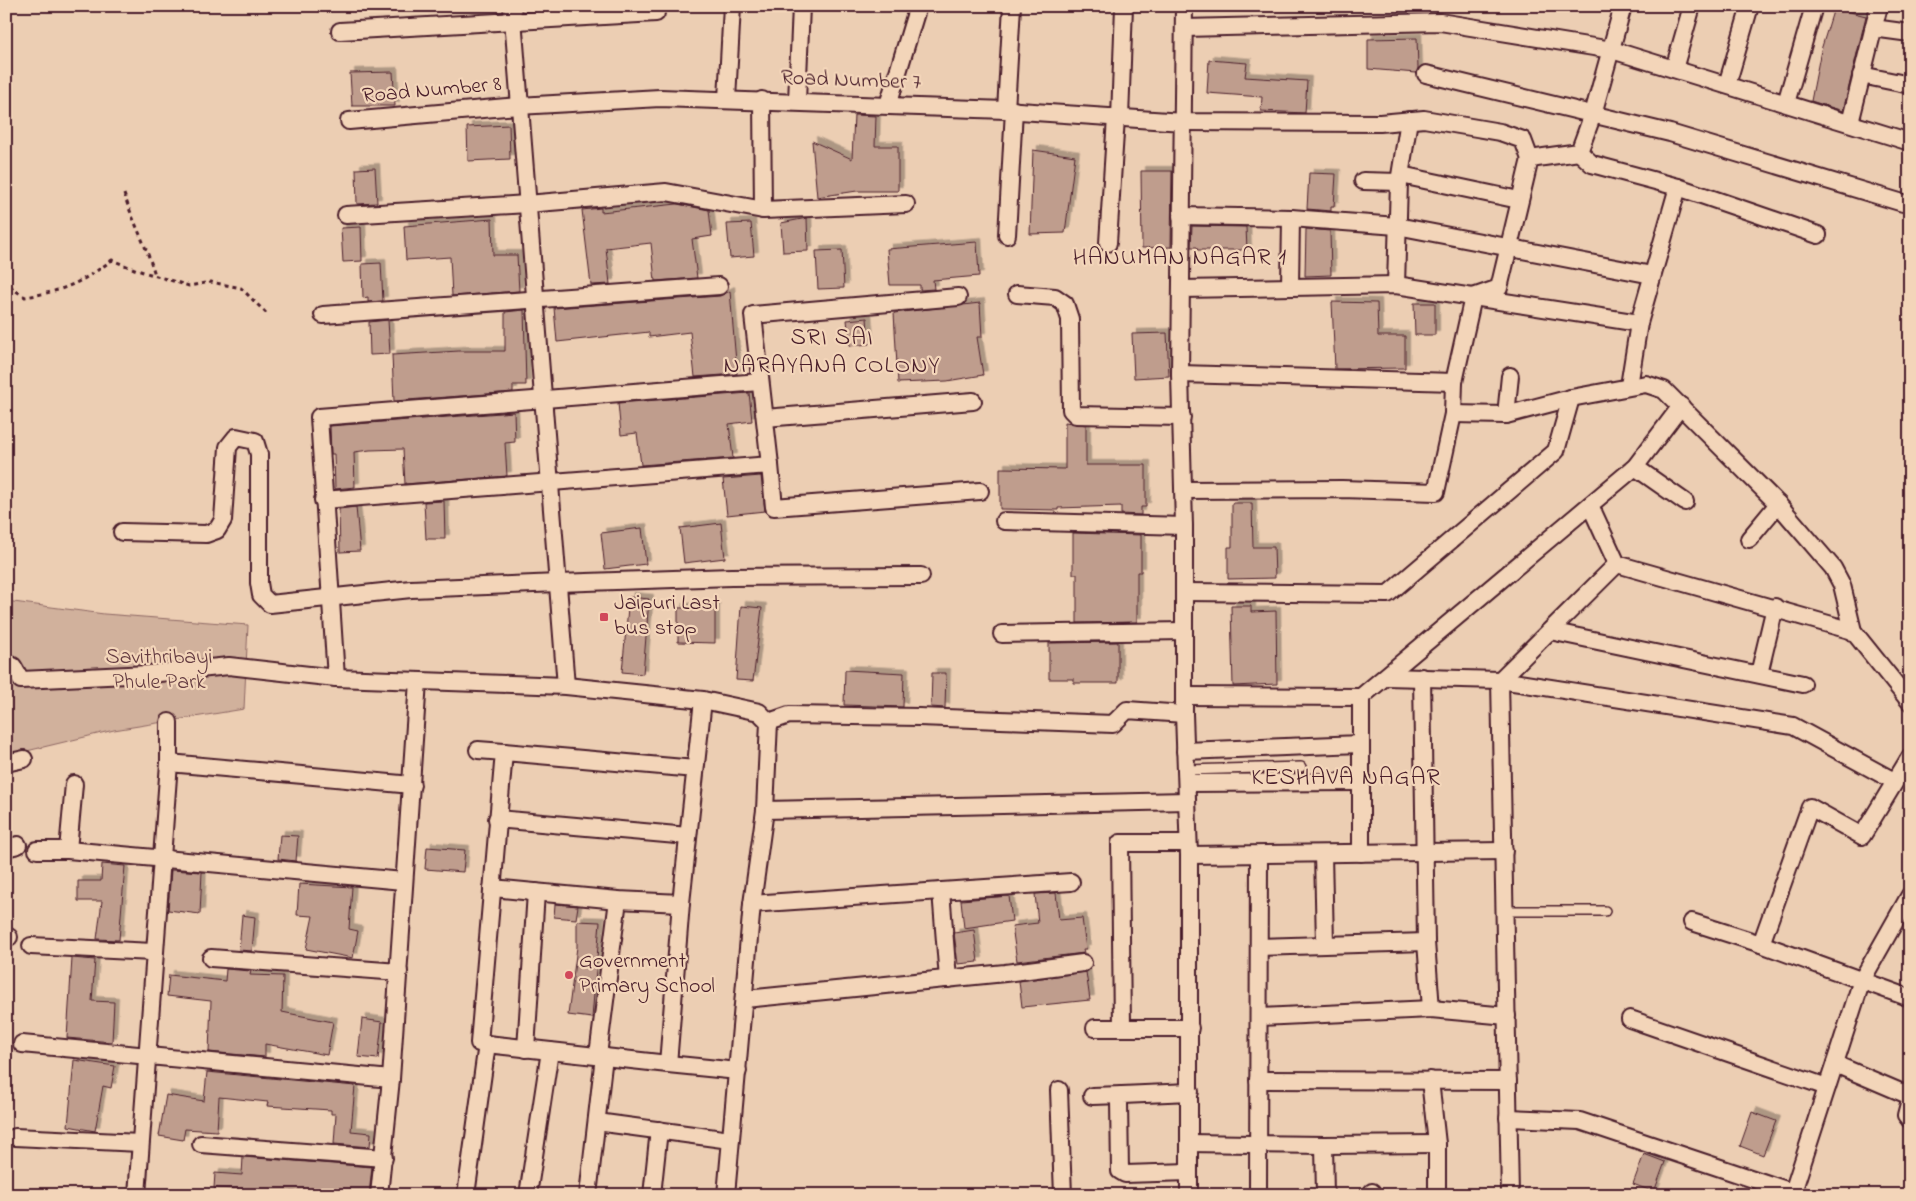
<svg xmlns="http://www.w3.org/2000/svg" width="1916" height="1201" viewBox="0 0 1916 1201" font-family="'Indie Flower',sans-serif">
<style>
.green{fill:#d1b19c;stroke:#8e6864}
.building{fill:#bf9d8d;stroke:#4a1f2b;filter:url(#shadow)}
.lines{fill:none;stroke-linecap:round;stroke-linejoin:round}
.service-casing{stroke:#4a1f2b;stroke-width:12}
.minor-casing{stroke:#4a1f2b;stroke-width:20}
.path{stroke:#4a1f2b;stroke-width:3;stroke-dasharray:4 4;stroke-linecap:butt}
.service{stroke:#f3d5b9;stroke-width:9}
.minor{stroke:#f3d5b9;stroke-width:16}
.poi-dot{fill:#d1495b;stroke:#f3d5b9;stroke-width:2}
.labels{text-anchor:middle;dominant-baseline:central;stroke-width:4.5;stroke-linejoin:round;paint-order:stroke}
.street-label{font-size:22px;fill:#4a1f2b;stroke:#f3d5b9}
.poi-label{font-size:22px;fill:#4a1f2b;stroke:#f3d5b9;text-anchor:start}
.park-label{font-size:22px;fill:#653c42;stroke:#f3d5b9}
.neighbourhood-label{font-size:24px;letter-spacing:1px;fill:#4a1f2b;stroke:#f3d5b9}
</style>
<defs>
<filter id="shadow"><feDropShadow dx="4.5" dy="-4.5" stdDeviation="0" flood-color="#0004"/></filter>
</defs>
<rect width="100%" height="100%" fill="#ecceb3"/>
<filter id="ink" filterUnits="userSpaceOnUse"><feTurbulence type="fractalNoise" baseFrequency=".02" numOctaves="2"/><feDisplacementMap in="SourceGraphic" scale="10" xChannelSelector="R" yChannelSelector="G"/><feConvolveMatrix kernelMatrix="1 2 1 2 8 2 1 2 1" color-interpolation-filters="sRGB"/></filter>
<g filter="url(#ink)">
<polygon class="green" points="6,601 104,614 248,625 244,709 114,730 6,756"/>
<g class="building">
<polygon points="1834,8 1866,16 1843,111 1811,101 1821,50"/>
<polygon points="1417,38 1418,68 1416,73 1368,69 1368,39"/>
<polygon points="1209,60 1247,63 1245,77 1307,81 1305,113 1261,111 1262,97 1207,93"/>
<polygon points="393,72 395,106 352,106 350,73"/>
<polygon points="854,115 876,116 875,146 898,146 898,191 857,191 817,197 812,141 852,159"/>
<polygon points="509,125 510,159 468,161 467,127"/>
<polygon points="1033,150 1075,156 1065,233 1030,234"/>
<polygon points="375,168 377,203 357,204 356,169"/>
<polygon points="1141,171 1172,171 1171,247 1142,248"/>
<polygon points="1309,173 1336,174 1334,206 1331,206 1331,211 1307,209"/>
<polygon points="677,204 709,210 712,236 692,239 697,278 655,281 651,243 606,248 610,284 591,285 582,210 601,208 601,212"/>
<polygon points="807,218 808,251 783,252 781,223"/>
<polygon points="492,219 493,255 517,255 519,291 452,296 450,257 406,260 404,226"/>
<polygon points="751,223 754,256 730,258 727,224"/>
<polygon points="1192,226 1246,227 1247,250 1197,250 1197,247 1191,247"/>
<polygon points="361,227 362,261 343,262 341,228"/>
<polygon points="1306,229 1330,231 1331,275 1305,276"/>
<polygon points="977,242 979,276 933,280 934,289 920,290 920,285 890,285 887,249"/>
<polygon points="842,250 844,288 818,289 816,251"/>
<polygon points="381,263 383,301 368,302 368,297 363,298 362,264"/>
<polygon points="730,291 737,374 695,377 690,332 649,337 649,332 557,342 554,308 720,296"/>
<polygon points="1332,302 1377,303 1378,336 1405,336 1405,368 1335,369"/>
<polygon points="980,303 982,337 977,337 983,375 947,381 898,383 894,313"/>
<polygon points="1414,303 1435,303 1435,335 1415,335"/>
<polygon points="524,310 526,385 513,385 513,392 394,401 392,355 459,351 505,351 505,312"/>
<polygon points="867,318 869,344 850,346 847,320"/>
<polygon points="388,320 390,354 370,355 369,322"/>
<polygon points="1167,333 1169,376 1134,378 1132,334"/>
<polygon points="749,393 752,421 729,424 733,458 641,465 637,433 621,435 618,403"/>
<polygon points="514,412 515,442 505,443 507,476 405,484 403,449 370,450 354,452 355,487 335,489 334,454 331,454 330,426"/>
<polygon points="1065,422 1086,425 1086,465 1146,465 1146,507 1141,507 1141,515 1121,514 1121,506 1058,508 1058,510 1000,509 1000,468 1065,469"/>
<polygon points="761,476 765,511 727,515 723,479"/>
<polygon points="444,501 445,539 426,539 424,502"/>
<polygon points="1232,503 1252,503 1253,547 1274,547 1275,578 1228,579 1228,547 1232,547"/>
<polygon points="356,507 360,551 340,552 339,509"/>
<polygon points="721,523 725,558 684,563 680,528"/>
<polygon points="642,528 646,564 605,569 601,533"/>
<polygon points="1073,533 1141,535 1141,572 1137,572 1137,622 1077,623 1077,574 1073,574"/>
<polygon points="629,597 649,599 643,674 622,672"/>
<polygon points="741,606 762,608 753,681 736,680"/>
<polygon points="1231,606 1251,606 1251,612 1276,611 1277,684 1233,686"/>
<polygon points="715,607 715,643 678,642 678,608"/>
<polygon points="1118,642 1118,683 1074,683 1074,679 1049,679 1049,643"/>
<polygon points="845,670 904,673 903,707 844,705"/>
<polygon points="932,673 946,673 945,708 931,707"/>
<polygon points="280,835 298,836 296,861 278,859"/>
<polygon points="427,847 465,850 463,872 425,869"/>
<polygon points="102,864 125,866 119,940 97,939 102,901 78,901 78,881 101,881"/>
<polygon points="171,870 202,872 200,914 168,910"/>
<polygon points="299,884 352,887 349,929 358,931 353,958 306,949 313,916 297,915"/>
<polygon points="1056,893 1059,920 1082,918 1086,949 1083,949 1084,953 1017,961 1012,926 1038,923 1035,894"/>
<polygon points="1009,896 1012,921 964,928 961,900"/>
<polygon points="555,904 578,906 576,919 554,917"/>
<polygon points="242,915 255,917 252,951 239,950"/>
<polygon points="577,921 600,922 592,1018 568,1015 577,947"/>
<polygon points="974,930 978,962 958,964 954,933"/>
<polygon points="72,958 95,960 92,1001 114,1002 112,1042 67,1038"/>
<polygon points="226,969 251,971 250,975 283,976 282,1012 333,1022 327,1055 265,1044 265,1057 209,1052 211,1001 167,996 169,975 225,981"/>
<polygon points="1086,972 1090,1000 1022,1007 1019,981"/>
<polygon points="362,1019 382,1022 378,1059 358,1057"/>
<polygon points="74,1060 115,1066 111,1088 103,1086 95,1131 68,1126"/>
<polygon points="207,1072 355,1086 351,1131 371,1133 370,1147 334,1144 336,1114 331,1114 331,1110 267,1106 268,1102 219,1097 217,1131 185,1129 183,1140 159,1136 166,1095 204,1101"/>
<polygon points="1752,1112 1776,1121 1763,1155 1740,1146"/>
<polygon points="1644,1154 1665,1162 1654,1192 1633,1184"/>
<polygon points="243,1157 372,1167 369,1195 214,1188 215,1173 242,1175"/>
</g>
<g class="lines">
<g class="service-casing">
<g id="service">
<polyline points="1186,770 1301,767"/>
<polyline points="1505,911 1605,911"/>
</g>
</g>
<g class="minor-casing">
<g id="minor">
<polyline points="512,6 566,686"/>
<polyline points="1184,6 1180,374 1184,526 1184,714 1189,855 1189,1195"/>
<polyline points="1184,28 1440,22 1612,50 1910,142"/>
<polyline points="1873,28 1910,33"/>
<polyline points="340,31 656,13"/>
<polyline points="1674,69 1692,6"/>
<polyline points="1426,74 1670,133 1903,203"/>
<polyline points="1861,75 1910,85"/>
<polyline points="1727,85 1750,6"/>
<polyline points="727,99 732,6"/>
<polyline points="762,100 763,210"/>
<polyline points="797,101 801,6"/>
<polyline points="1786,103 1814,6"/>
<polyline points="888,105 918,6"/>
<polyline points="1006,110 1012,6"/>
<polyline points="1120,118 1124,6"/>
<polyline points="349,121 518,106 660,98 1006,110 1183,122 1380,123 1424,119 1500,132 1523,140 1530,159"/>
<polyline points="1850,123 1879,6"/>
<polyline points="1579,152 1592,164 1678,187 1818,235"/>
<polyline points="1401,175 1519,200"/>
<polyline points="1363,181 1399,182"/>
<polyline points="346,215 527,204 666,192 763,210 906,204"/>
<polyline points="1181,216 1291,218 1397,226 1652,275"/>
<polyline points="1007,235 1014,110"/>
<polyline points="1108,243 1116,117"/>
<polyline points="1396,285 1399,182 1409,120"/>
<polyline points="1290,287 1291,218"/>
<polyline points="1182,289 1396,285 1639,323"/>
<polyline points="1017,294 1055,297 1065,304 1070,319 1071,410 1076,415 1182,417"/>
<polyline points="323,315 719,286"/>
<polyline points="1180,374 1454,382"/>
<polyline points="1629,386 1639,323 1678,187"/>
<polyline points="1453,414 1506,415 1571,398 1646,384 1664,390 1778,504 1833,568 1842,585 1853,631 1910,702"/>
<polyline points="1506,415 1510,376"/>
<polyline points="765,418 973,401"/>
<polyline points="770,465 753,315 958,297"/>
<polyline points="1635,467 1685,502"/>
<polyline points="1184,490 1342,489 1436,492 1453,414 1454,382 1473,297 1499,288 1530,159 1579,152 1593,114 1623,6"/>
<polyline points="323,500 770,465 774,507 980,491"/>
<polyline points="1590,505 1617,564 1853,631"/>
<polyline points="1004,521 1184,526"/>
<polyline points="122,532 206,534 217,530 223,520 228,447 236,437 255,441 259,454 259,583 261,595 270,604 411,589 558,583 731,577 921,576"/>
<polyline points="1749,539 1778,504"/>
<polyline points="1184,592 1388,594 1556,451 1571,398"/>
<polyline points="1550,631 1803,684"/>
<polyline points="1002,634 1184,631"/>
<polyline points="6,663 13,666 21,680 149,674 229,666 336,678 566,686 703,700 759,712 769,722 765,810 752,904 726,1195"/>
<polyline points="1759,674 1775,607"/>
<polyline points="1386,677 1500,680 1793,726 1894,781"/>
<polyline points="1422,677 1426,942 1431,1009"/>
<polyline points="336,678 319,417 760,382"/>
<polyline points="1185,696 1361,697"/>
<polyline points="769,722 789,715 919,717 1113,724 1127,710 1184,714"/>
<polyline points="478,750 504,752"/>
<polyline points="1185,751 1360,744"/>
<polyline points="6,763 24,759"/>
<polyline points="169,763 169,722"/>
<polyline points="1188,783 1360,782"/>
<polyline points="765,810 1187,801"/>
<polyline points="497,819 688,836"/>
<polyline points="6,848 18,845"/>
<polyline points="37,850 68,850 403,881"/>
<polyline points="68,850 74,784"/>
<polyline points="1361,853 1361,697 1635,467 1681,406"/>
<polyline points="1323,854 1325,944"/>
<polyline points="1189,855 1504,851"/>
<polyline points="492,888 618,900 681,903"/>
<polyline points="941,891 948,979"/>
<polyline points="752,904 1071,882"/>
<polyline points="1692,922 1761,944 1910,998"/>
<polyline points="6,937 9,937"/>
<polyline points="1761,944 1810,807 1862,836 1910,757"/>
<polyline points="31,946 153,952"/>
<polyline points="1259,947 1426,942"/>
<polyline points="211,958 399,972"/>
<polyline points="745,999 1005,973 1083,963"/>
<polyline points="1259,1017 1431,1009 1507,1016"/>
<polyline points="1630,1019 1827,1087"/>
<polyline points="1122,1027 1120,843 1188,843"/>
<polyline points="1095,1028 1190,1028"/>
<polyline points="22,1044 391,1079"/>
<polyline points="487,1044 668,1064 681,903 703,700"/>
<polyline points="526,1049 536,892"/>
<polyline points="598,1055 618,900"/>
<polyline points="668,1064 738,1071"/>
<polyline points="1835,1064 1910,1096"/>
<polyline points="1258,1080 1508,1081"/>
<polyline points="1430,1080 1437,1144 1437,1195"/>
<polyline points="1059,1090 1063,1195"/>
<polyline points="1092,1096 1122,1095"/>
<polyline points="1910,1100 1906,1115 1910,1120"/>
<polyline points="1508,1118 1580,1121 1801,1195"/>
<polyline points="597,1122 730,1140"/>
<polyline points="15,1137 140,1143"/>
<polyline points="1189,1143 1324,1145 1437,1144"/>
<polyline points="201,1144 384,1158"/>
<polyline points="1324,1145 1325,1195"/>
<polyline points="1189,1172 1125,1174 1120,1171 1119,1102 1122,1095 1190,1092"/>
<polyline points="1372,1192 1373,1195"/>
<polyline points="137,1195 169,763 412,785"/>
<polyline points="379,1195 391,1079 418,681"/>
<polyline points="466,1195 487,1044 479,1043 504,752 695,769"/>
<polyline points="528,1195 550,1051"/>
<polyline points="588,1195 604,1056"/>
<polyline points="652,1195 659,1130"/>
<polyline points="1258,1195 1259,855"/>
<polyline points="1510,1195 1500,680 1617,564"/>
<polyline points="1792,1195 1862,980 1910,895"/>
</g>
</g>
<g class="path">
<path d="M124 194C133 222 147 247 155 275"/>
<path d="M6 279 13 289 25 297C64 291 81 283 112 260L137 270 189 286 211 282 241 288 267 314"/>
</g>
<use href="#service" class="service"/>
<use href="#minor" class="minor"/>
</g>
</g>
<g class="poi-dot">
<rect x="599" y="612" width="10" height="10" rx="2.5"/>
<circle cx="569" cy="975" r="5"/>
</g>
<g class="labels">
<g class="street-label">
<text transform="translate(851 81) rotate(2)">Road Number 7</text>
<text transform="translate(432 91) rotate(-5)">Road Number 8</text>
</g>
<g class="poi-label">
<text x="614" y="604">Jaipuri Last<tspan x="614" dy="25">bus stop</tspan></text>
<text x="579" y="962">Government<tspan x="579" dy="25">Primary School</tspan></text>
</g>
<g class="park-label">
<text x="159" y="658">Savithribayi<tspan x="159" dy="25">Phule Park</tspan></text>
</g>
<g class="neighbourhood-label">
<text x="1180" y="258">HANUMAN NAGAR 1</text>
<text x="832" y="338">SRI SAI<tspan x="832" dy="28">NARAYANA COLONY</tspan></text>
<text x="1346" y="778">KESHAVA NAGAR</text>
</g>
</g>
<rect width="1916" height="1201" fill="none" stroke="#f3d5b9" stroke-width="25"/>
<rect x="12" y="12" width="1891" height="1176" fill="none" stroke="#4a1f2b" stroke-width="2" filter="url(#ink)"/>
</svg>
